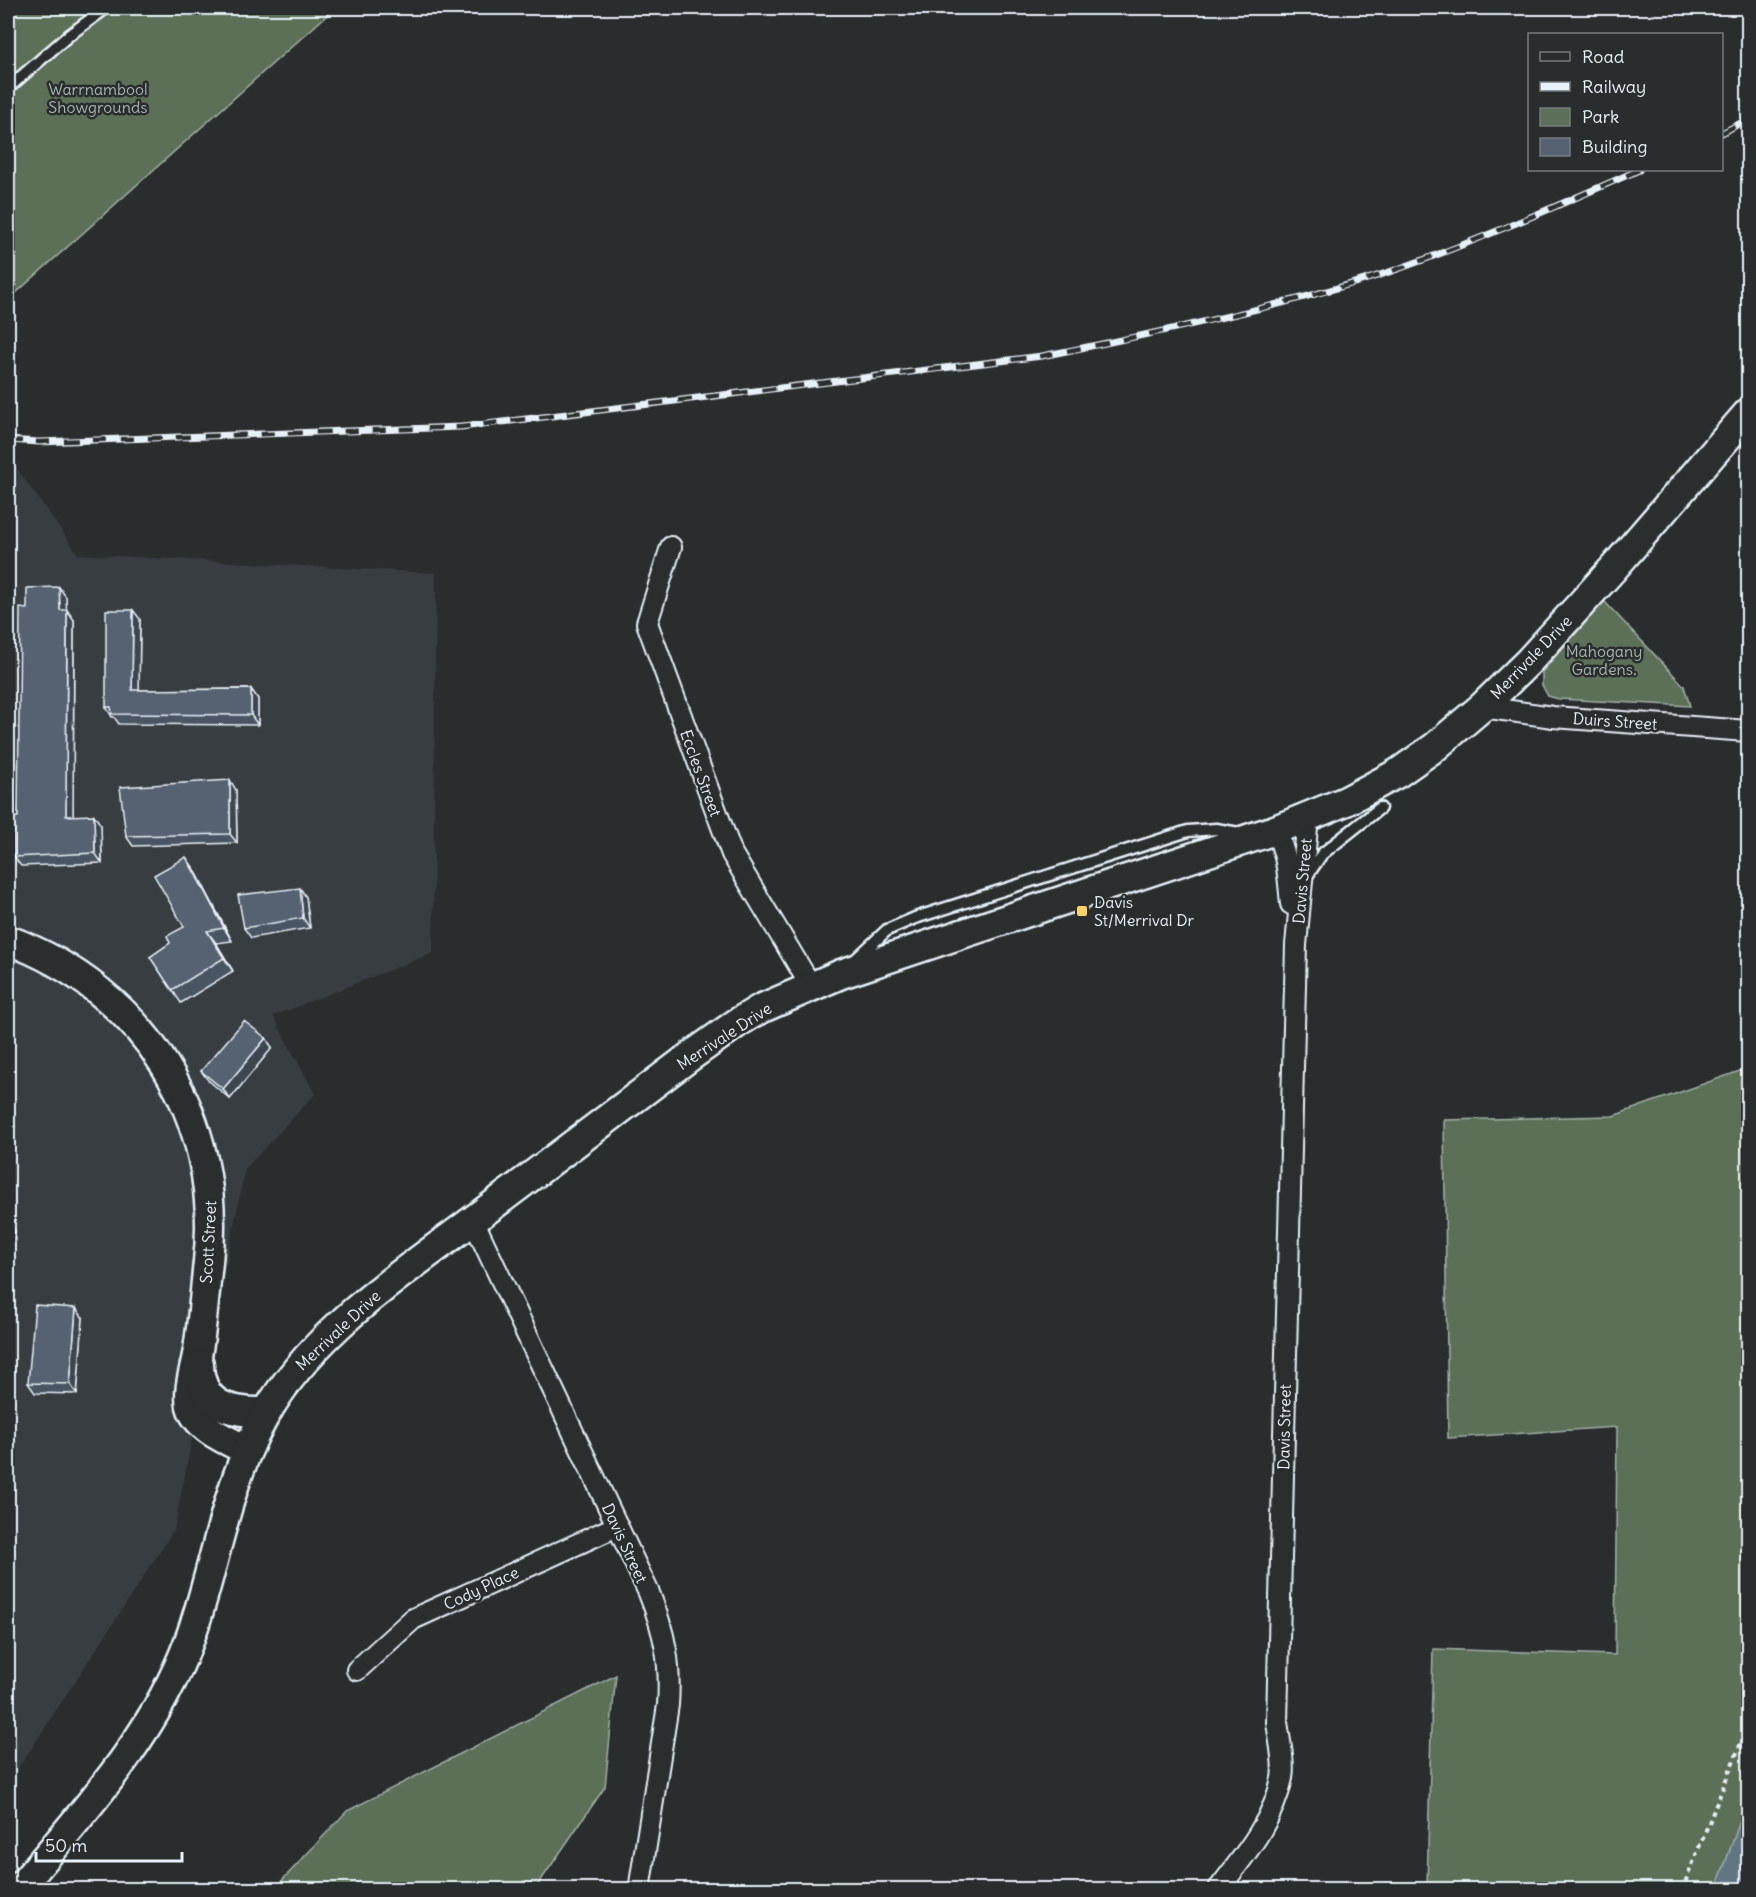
<svg xmlns="http://www.w3.org/2000/svg" width="1756" height="1897" viewBox="0 0 1756 1897" font-family="Delius,sans-serif">
<style>
.built{fill:#373d42}
.green{fill:#5c6f59;stroke:#a2b0a8;stroke-width:1.5}
.water{fill:#627483;stroke:#98a6b2;stroke-width:1.5}
.lines{fill:none;stroke-linecap:round;stroke-linejoin:round}
.lane-casing{stroke:#e8f1f8;stroke-width:15}
.street-casing{stroke:#e8f1f8;stroke-width:24}
.secondary-casing{stroke:#e8f1f8;stroke-width:33}
.path{stroke:#e8f1f8;stroke-width:4;stroke-dasharray:4.5 4.5;stroke-linecap:butt}
.lane{stroke:#2a2d2e;stroke-width:10}
.street{stroke:#2a2d2e;stroke-width:20}
.secondary{stroke:#2a2d2e;stroke-width:28}
.rail-casing{stroke:#e8f1f8;stroke-width:7}
.rail{stroke:#2a2d2e;stroke-width:4.5;stroke-dasharray:14;stroke-linecap:butt}
.wall{fill:#4a5462;stroke:#e8f1f8;stroke-width:1.5}
.shaded-wall{fill:#3c4550;stroke:#e8f1f8;stroke-width:1.5}
.building{fill:#566272;stroke:#e8f1f8;stroke-width:1.5}
.poi-dot{fill:#ffd166;stroke:#2a2d2e;stroke-width:2}
.labels{text-anchor:middle;dominant-baseline:central;stroke-width:5;stroke-linejoin:round;paint-order:stroke}
.park-label{font-size:16px;fill:#a9b6b0;stroke:#2a2d2e}
.street-label{font-size:16px;fill:#e8f1f8;stroke:#2a2d2e}
.poi-label{font-size:16px;fill:#e8f1f8;stroke:#2a2d2e;text-anchor:start}
</style>
<rect width="100%" height="100%" fill="#2a2d2e"/>
<filter id="ink" filterUnits="userSpaceOnUse"><feTurbulence type="fractalNoise" baseFrequency=".0167" numOctaves="2"/><feDisplacementMap in="SourceGraphic" scale="12" xChannelSelector="R" yChannelSelector="G"/><feConvolveMatrix kernelMatrix="1 2 1 2 8 2 1 2 1" color-interpolation-filters="sRGB"/></filter>
<g filter="url(#ink)">
<polygon class="built" points="8,456 78,554 436,573 433,953 273,1016 315,1094 245,1169 174,1530 8,1784"/>
<g class="green">
<polygon points="8,8 335,8 8,300"/>
<polygon points="1604,601 1684,686 1690,706 1559,699 1548,696 1542,685 1542,672"/>
<polygon points="1748,1068 1748,1799 1716,1889 1427,1889 1433,1649 1615,1655 1617,1427 1448,1438 1444,1120 1613,1116"/>
<polygon points="616,1675 605,1787 535,1889 274,1889 347,1811"/>
</g>
<polygon class="water" points="1748,1799 1748,1889 1716,1889"/>
<g class="lines">
<g class="lane-casing">
<g id="lane">
<polyline points="8,88 68,36 106,8"/>
<polyline points="1307,876 1322,854 1380,808"/>
<polyline points="854,961 887,930 915,918 1188,831 1216,829 1239,833"/>
</g>
</g>
<g class="street-casing">
<g id="street">
<polyline points="671,547 647,623 732,854 811,986"/>
<polyline points="1482,707 1553,717 1748,731"/>
<path d="M1275 830C1288 855 1288 876 1291 904"/>
<path d="M473 1220 649 1593C665 1633 671 1663 668 1705L639 1890"/>
<polyline points="357,1670 413,1619 617,1526"/>
<path d="M1218 1890C1244 1856 1274 1820 1282 1778 1285 1763 1279 1738 1277 1722L1296 945 1308 817"/>
</g>
</g>
<g class="secondary-casing">
<g id="secondary">
<path d="M8 940C144 990 224 1117 208 1262 205 1289 203 1316 199 1343 197 1363 187 1387 191 1406 197 1429 228 1441 247 1450"/>
<path d="M199 1364C200 1406 230 1413 266 1412"/>
<path d="M18 1890C82 1813 154 1737 189 1641 218 1561 226 1474 273 1402 323 1325 400 1275 472 1221 544 1167 616 1112 688 1058L737 1023 760 1009 841 974 1275 830 1346 801 1398 773 1435 747 1482 707 1529 661 1612 570 1748 413"/>
</g>
</g>
<polyline class="path" points="1682,1890 1748,1725"/>
<use href="#lane" class="lane"/>
<use href="#street" class="street"/>
<use href="#secondary" class="secondary"/>
<g class="rail-casing">
<g id="rail">
<polyline points="1722,133 1748,119"/>
<path d="M8 440 39 442 461 427 1042 356C1123 340 1202 323 1282 303 1320 293 1358 283 1395 270 1478 241 1559 205 1639 170"/>
</g>
</g>
<use href="#rail" class="rail"/>
</g>
<g class="wall">
<polygon points="66,597 66,610 74,620 73,816 101,825 102,863 21,866 14,857 18,817 27,609"/>
<polygon points="140,619 139,690 251,689 258,699 258,725 119,724 114,717 112,717 106,707"/>
<polygon points="236,790 237,843 133,846 126,836"/>
<polygon points="195,870 232,941 216,943 233,971 181,1003 150,957 170,943 184,927"/>
<polygon points="306,897 310,928 251,938 244,928"/>
<polygon points="266,1038 272,1048 230,1099 208,1080 201,1071"/>
<polygon points="83,1318 77,1394 35,1393 28,1383"/>
</g>
<g class="shaded-wall">
<polygon points="59,587 66,597 67,619 60,610"/>
<polygon points="67,610 74,620 73,826 66,816"/>
<polygon points="133,610 140,619 139,699 132,690"/>
<polygon points="251,689 258,699 258,725 251,715"/>
<polygon points="230,780 236,790 237,843 230,834"/>
<polygon points="94,815 101,825 102,863 95,853"/>
<polygon points="186,857 195,870 232,941 224,928"/>
<polygon points="300,888 306,897 310,928 303,918"/>
<polygon points="207,931 216,943 233,971 224,958"/>
<polygon points="266,1038 272,1048 230,1099 223,1089"/>
<polygon points="8,1220 15,1231 9,1275 8,1273"/>
<polygon points="76,1308 83,1318 77,1394 70,1384"/>
</g>
<g class="building">
<polygon points="59,587 60,610 67,610 66,816 94,815 95,853 14,857 13,818 18,817 20,608 27,609 27,588"/>
<polygon points="106,610 133,610 132,690 251,689 251,715 112,714 111,707 106,707"/>
<polygon points="230,780 230,834 126,836 120,787"/>
<polygon points="186,857 224,928 207,931 224,958 172,990 150,957 170,943 167,936 184,927 154,875"/>
<polygon points="300,888 303,918 244,928 238,895"/>
<polygon points="244,1021 266,1038 223,1089 201,1071"/>
<polygon points="35,1305 76,1308 70,1384 28,1383"/>
</g>
</g>
<rect class="poi-dot" x="1076" y="905" width="12" height="12" rx="3"/>
<g class="labels">
<g class="park-label">
<text x="98" y="89">Warrnambool<tspan x="98" dy="18">Showgrounds</tspan></text>
<text x="1604" y="651">Mahogany<tspan x="1604" dy="18">Gardens.</tspan></text>
</g>
<g class="street-label">
<text transform="translate(1531 657) rotate(-46)">Merrivale Drive</text>
<text transform="translate(1615 721) rotate(4)">Duirs Street</text>
<text transform="translate(701 773) rotate(70)">Eccles Street</text>
<text transform="translate(1302 881) rotate(-85)">Davis Street</text>
<text transform="translate(724 1036) rotate(-33)">Merrivale Drive</text>
<text transform="translate(208 1242) rotate(-87)">Scott Street</text>
<text transform="translate(338 1330) rotate(-43)">Merrivale Drive</text>
<text transform="translate(1284 1427) rotate(-89)">Davis Street</text>
<text transform="translate(625 1543) rotate(65)">Davis Street</text>
<text transform="translate(481 1588) rotate(-25)">Cody Place</text>
</g>
<g class="poi-label">
<text x="1094" y="902">Davis<tspan x="1094" dy="18">St/Merrival Dr</tspan></text>
</g>
</g>
<rect width="1756" height="1897" fill="none" stroke="#2a2d2e" stroke-width="30"/>
<rect x="15" y="15" width="1726" height="1867" fill="none" stroke="#e8f1f8" stroke-width="2" filter="url(#ink)"/>
<rect x="1528" y="33" width="195" height="138" fill="#2a2d2e" stroke="#767b7f" stroke-width="1.5"/>
<rect x="1540" y="52" width="30" height="9" fill="#2a2d2e" stroke="#767b7f" stroke-width="1.5"/>
<text x="1582" y="63" font-size="18" fill="#e8f1f8">Road</text>
<rect x="1540" y="82" width="30" height="9" fill="#e8f1f8" stroke="#767b7f" stroke-width="1.5"/>
<text x="1582" y="93" font-size="18" fill="#e8f1f8">Railway</text>
<rect x="1540" y="108" width="30" height="18" fill="#5c6f59" stroke="#767b7f" stroke-width="1.5"/>
<text x="1582" y="123" font-size="18" fill="#e8f1f8">Park</text>
<rect x="1540" y="138" width="30" height="18" fill="#566272" stroke="#767b7f" stroke-width="1.5"/>
<text x="1582" y="153" font-size="18" fill="#e8f1f8">Building</text>
<path d="M36 1852v9h146v-9" fill="none" stroke="#e8f1f8" stroke-width="3"/>
<text x="45" y="1852" font-size="18" fill="#e8f1f8" stroke="#2a2d2e" stroke-width="4.5" paint-order="stroke">50 m</text>
</svg>
